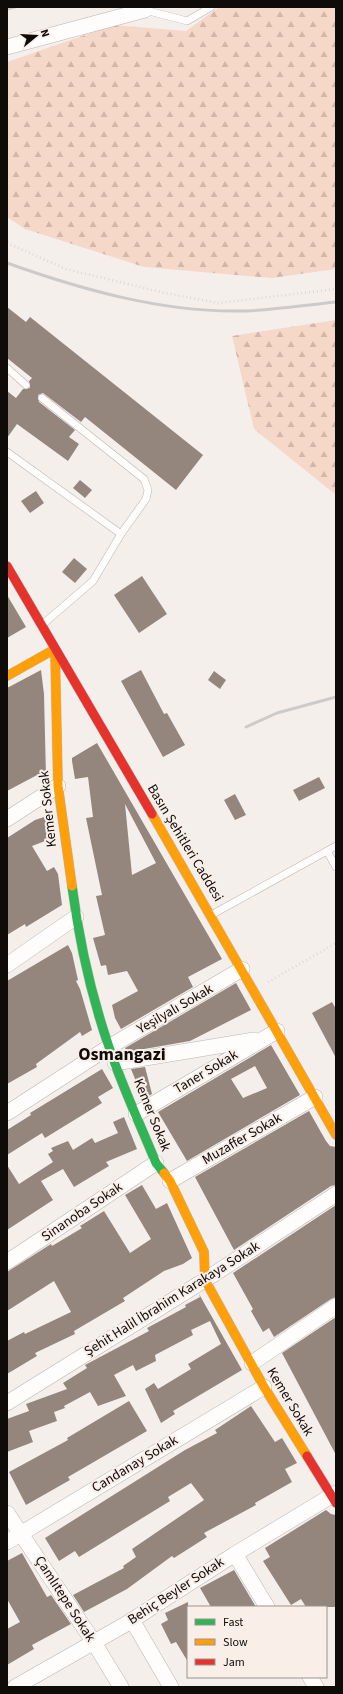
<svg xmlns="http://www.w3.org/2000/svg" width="343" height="1694" viewBox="0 0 343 1694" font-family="'Source Sans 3',sans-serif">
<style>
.forest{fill:url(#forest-firs)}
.building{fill:#94867d;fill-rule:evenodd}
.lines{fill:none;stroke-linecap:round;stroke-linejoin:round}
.lane-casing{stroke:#b9b5b2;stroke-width:8}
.street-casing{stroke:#b9b5b2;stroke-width:16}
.fast-casing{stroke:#b9b5b2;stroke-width:10}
.slow-casing{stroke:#b9b5b2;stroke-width:10}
.jam-casing{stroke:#b9b5b2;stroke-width:10}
.path{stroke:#dad8d8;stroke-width:2.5;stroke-dasharray:1 3;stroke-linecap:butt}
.lane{stroke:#fefdfc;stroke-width:7}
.street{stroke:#fefdfc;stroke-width:15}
.fast{stroke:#30b455;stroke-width:9}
.slow{stroke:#ff9f0a;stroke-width:9}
.jam{stroke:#e5322d;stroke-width:9}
.rail{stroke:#cdcbca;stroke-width:3}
.labels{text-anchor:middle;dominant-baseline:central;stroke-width:4;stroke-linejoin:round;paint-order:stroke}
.street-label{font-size:14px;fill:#0e0b09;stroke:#f9eee8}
.district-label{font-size:18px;font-weight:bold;fill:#0e0b09;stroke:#f9eee8}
</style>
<defs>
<pattern id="forest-firs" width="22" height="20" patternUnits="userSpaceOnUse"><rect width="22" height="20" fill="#f6d8c9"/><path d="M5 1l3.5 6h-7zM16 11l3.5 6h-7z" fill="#d2b8ab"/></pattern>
</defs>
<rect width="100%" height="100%" fill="#f5efec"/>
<g class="forest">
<polygon points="219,7 336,7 336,269 272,278 144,267 25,229 7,217 7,62 114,25 186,31"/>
<polygon points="336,320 336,495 254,429 232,336"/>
</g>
<g class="building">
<polygon points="7,307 26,322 30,317 203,455 176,490 85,417 81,422 43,393 38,395 39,402 75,430 69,437 79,444 68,461 17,424 7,438 7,391 16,398 23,389 30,388 29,381 32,378 7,358"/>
<polygon points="80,480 92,490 85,498 73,488"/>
<polygon points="36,491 44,503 30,513 21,501"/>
<polygon points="74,558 87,569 75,583 62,572"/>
<polygon points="142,576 167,614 139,633 114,595"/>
<polygon points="7,595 26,627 7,638"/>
<polygon points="41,670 44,694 46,777 42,779 39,774 7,791 7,688"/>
<polygon points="141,670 164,714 167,713 185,745 163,757 121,681"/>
<polygon points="214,671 226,680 220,689 208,680"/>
<path d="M97 743 222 959 188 977 193 987 121 1029 115 1018 112 1005 138 991 127 971 108 975 106 965 101 966 93 938 105 935 96 896 102 895 86 818 93 817 88 777 75 779 72 761V758ZM125 804 156 863 132 875Z"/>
<polygon points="319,777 325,788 299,801 293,790"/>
<polygon points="235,794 246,815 235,820 224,800"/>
<polygon points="50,815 53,838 32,846 47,871 54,867 58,874 62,905 26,927 25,924 7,935 7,838 35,820"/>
<polygon points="68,945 72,953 78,980 76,981 80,989 92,1030 82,1036 80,1032 36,1064 37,1067 7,1084 7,981"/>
<polygon points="236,983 251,1010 190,1041 127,1052 125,1048"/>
<polygon points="332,1002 336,1009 336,1058 312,1013"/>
<path d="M271 1045 300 1095 187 1161 158 1112ZM255 1066 267 1088 243 1098 231 1079Z"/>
<polygon points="145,1067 152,1094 143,1099 131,1069"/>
<polygon points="102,1069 113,1088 98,1097 102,1103 45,1138 42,1133 7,1155 7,1130 31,1115 30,1113"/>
<polygon points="309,1111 326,1141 330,1146 336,1147 336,1185 331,1186 234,1250 195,1177"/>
<polygon points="124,1117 137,1149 106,1162 109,1166 74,1187 63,1169 41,1181 53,1200 7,1230 7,1165 19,1184 53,1162 48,1154 53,1151 51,1148 68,1141 73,1150 92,1138 95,1143 118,1133 113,1122"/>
<polygon points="142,1185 156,1209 167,1203 192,1258 183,1264 164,1271 123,1298 125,1301 74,1331 75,1334 35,1353 37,1356 7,1374 7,1341 24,1332 25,1334 71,1312 54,1281 7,1311 7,1272 51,1244 52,1246 82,1228 80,1226 104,1211 130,1253 151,1239 125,1195"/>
<polygon points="336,1205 336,1297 331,1299 274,1337 269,1328 263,1332 251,1311 253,1309 233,1273"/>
<polygon points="199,1294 242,1370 173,1411 175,1414 161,1423 145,1389 154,1383 158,1389 191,1369 188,1364 221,1344 210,1321 191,1330 193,1335 155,1355 156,1361 136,1371 133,1365 114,1375 126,1396 98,1406 90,1392 64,1406 65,1408 54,1412 57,1421 29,1431 33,1442 7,1452 7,1419 29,1411 26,1404 67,1389 63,1383 87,1368 85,1365 149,1331 147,1328 186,1307 185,1305 200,1297"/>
<polygon points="336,1317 336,1455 282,1353"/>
<polygon points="129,1401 147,1431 68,1477 70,1480 26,1505 9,1472 68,1440 67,1438"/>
<polygon points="251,1406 275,1442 282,1438 297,1463 285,1469 292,1482 255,1503 256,1505 204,1533 207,1537 174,1558 172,1556 127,1589 84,1612 73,1595 124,1568 123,1566 136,1557 132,1549 204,1500 191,1483 168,1497 170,1501 79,1557 75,1551 59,1561 45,1538 185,1450 217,1433 215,1430"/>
<polygon points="326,1510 331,1514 336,1515 336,1607 306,1607 301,1599 291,1605 263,1561 270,1557 265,1548"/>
<polygon points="22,1553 47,1597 51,1595 71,1624 32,1645 34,1649 7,1665 7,1629 20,1622 7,1599 7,1561"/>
<polygon points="234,1570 256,1607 211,1607 200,1588"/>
<polygon points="188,1602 188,1662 176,1642 171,1644 161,1624 168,1620 165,1613"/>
</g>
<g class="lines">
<g class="lane-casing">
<g id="lane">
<polyline points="145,10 187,21 211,7"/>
<polyline points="7,368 26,385"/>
<polyline points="7,452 121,534 146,499 148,490 144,479 42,398"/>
<polyline points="43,624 93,581 121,534"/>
<polyline points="327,851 336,846"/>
<polyline points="213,914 327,851 336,867"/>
</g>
</g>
<g class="street-casing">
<g id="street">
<polyline points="7,47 145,10"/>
<polyline points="7,819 58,786"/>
<polyline points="7,965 76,917"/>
<polyline points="115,1063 254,1040"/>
<polyline points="7,1113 109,1047 242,969"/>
<polyline points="136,1114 277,1031"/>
<polyline points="170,1181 315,1097"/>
<polyline points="7,1262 156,1163"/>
<polyline points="252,1363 336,1306"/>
<polyline points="7,1403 205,1280 336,1194"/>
<polyline points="7,1513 93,1641 121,1687"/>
<polyline points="7,1542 264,1387"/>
<polyline points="235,1554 267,1607"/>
<polyline points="132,1620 171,1687"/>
<polyline points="310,1677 316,1687"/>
<polyline points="15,1687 126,1624 235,1554 336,1493"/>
</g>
</g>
<g class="fast-casing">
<path id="fast" d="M72 886C79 940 91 995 109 1047 122 1086 140 1124 156 1163L164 1173"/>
</g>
<g class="slow-casing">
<g id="slow">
<polyline points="7,676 55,649 58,786 72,886"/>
<polyline points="152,814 336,1135"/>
<polyline points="164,1173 170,1181 204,1252 205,1280 264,1387 307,1456"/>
</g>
</g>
<g class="jam-casing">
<g id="jam">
<polyline points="7,566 152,814"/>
<polyline points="307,1456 336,1503"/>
</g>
</g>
<g class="path">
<polyline points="7,243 66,269 165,293 218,303 336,289"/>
<polyline points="268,982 336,943"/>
</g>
<use href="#lane" class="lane"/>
<use href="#street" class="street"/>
<use href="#fast" class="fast"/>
<use href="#slow" class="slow"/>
<use href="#jam" class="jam"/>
<g class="rail">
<polyline points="7,9 15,7"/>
<path d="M7 263C80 289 160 312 239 311 271 311 304 305 336 302"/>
<polyline points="246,727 277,713 336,697"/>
</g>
</g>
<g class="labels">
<g class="street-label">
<text transform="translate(48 809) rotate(-96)">Kemer Sokak</text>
<text transform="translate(185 843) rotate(59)">Basın Şehitleri Caddesi</text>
<text transform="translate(175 1009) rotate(-30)">Yeşilyalı Sokak</text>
<text transform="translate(206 1072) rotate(-31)">Taner Sokak</text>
<text transform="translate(152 1115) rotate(68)">Kemer Sokak</text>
<text transform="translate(242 1139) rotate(-30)">Muzaffer Sokak</text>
<text transform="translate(82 1212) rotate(-34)">Sinanoba Sokak</text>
<text transform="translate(172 1299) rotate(-32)">Şehit Halil İbrahim Karakaya Sokak</text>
<text transform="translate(290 1402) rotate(59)">Kemer Sokak</text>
<text transform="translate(135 1464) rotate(-31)">Candanay Sokak</text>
<text transform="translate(176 1591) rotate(-33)">Behiç Beyler Sokak</text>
<text transform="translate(65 1599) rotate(57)">Çamlıtepe Sokak</text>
</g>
<g class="district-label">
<text x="122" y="1054">Osmangazi</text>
</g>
</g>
<rect width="343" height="1694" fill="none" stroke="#0e0b09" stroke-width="16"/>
<rect x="187" y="1606" width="140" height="72" fill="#f9eee8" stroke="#9b938f"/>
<rect x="195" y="1619" width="20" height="6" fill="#30b455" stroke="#9b938f"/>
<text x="223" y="1626" font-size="12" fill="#0e0b09">Fast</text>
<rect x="195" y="1639" width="20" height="6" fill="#ff9f0a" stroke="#9b938f"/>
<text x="223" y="1646" font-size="12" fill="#0e0b09">Slow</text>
<rect x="195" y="1659" width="20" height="6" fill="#e5322d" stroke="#9b938f"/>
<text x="223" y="1666" font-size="12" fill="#0e0b09">Jam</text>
<g transform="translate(36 36) rotate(72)" stroke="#f9eee8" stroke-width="3" paint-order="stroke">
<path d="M0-3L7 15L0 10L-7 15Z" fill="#0e0b09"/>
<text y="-6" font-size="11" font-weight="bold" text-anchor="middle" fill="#0e0b09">N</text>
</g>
</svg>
